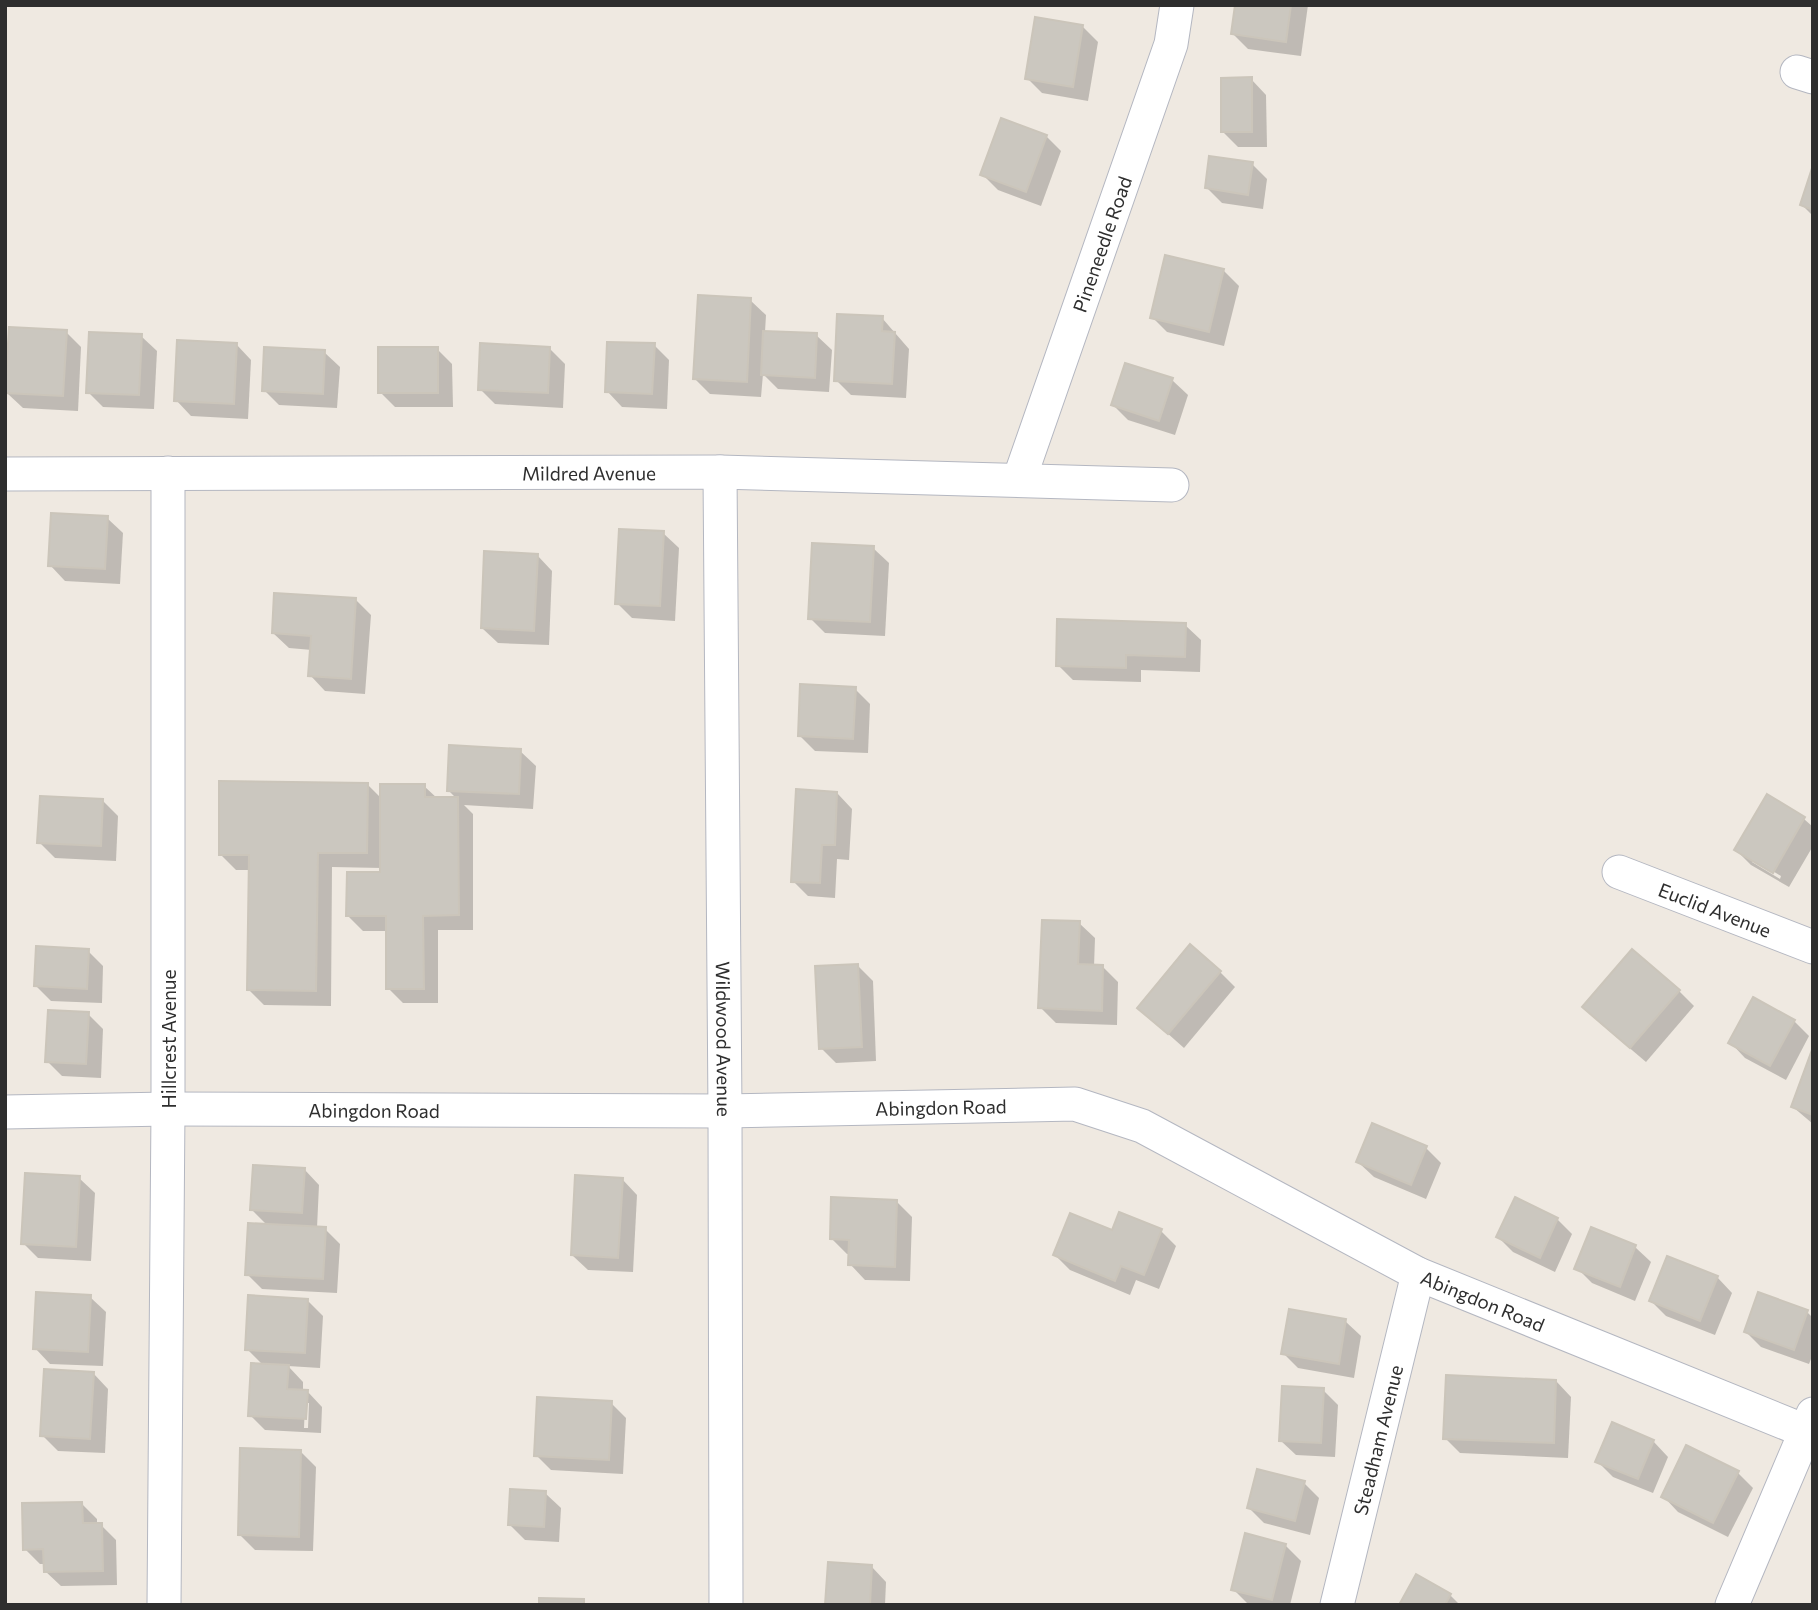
<svg xmlns="http://www.w3.org/2000/svg" width="1818" height="1610" viewBox="0 0 1818 1610" font-family="Commissioner,sans-serif">
<style>
.shadow{fill:#0003;fill-rule:evenodd}
.building{fill:#cbc7bf;stroke:#cbc5ba;stroke-width:2}
.lines{fill:none;stroke-linecap:round;stroke-linejoin:round}
.minor-casing{stroke:#b4b7c1;stroke-width:35}
.minor{stroke:#fff;stroke-width:33}
.labels{text-anchor:middle;dominant-baseline:central;stroke-width:5;stroke-linejoin:round;paint-order:stroke}
.street-label{font-size:19px;fill:#2e2e2e;stroke:#fff}
</style>
<rect width="100%" height="100%" fill="#efe9e1"/>
<g class="shadow">
<polygon points="1236,5 1308,5 1301,56 1248,49 1232,33"/>
<polygon points="1083,27 1098,42 1088,101 1042,93 1027,78"/>
<polygon points="1251,79 1266,95 1267,147 1238,147 1223,132"/>
<polygon points="1046,136 1061,151 1041,206 998,190 982,174"/>
<polygon points="1252,164 1267,179 1263,209 1222,203 1207,188"/>
<polygon points="1813,171 1813,216 1802,205"/>
<polygon points="1224,271 1239,286 1224,346 1167,332 1152,317"/>
<polygon points="750,300 766,315 765,332 816,335 832,350 829,392 778,389 763,374 761,397 710,394 695,379"/>
<polygon points="882,318 909,349 906,398 851,395 836,380"/>
<polygon points="66,332 81,347 78,411 23,408 7,393"/>
<polygon points="141,336 157,351 154,409 103,407 88,392"/>
<polygon points="236,344 251,360 248,419 191,416 176,400"/>
<polygon points="654,345 669,360 667,409 622,407 607,391"/>
<polygon points="437,349 452,364 453,407 395,407 380,392"/>
<polygon points="550,349 565,364 563,408 495,404 480,389"/>
<polygon points="324,352 340,367 337,408 279,405 264,390"/>
<polygon points="1172,380 1188,395 1175,435 1128,420 1113,405"/>
<polygon points="107,518 123,533 120,584 65,581 50,565"/>
<polygon points="663,533 679,548 675,621 632,618 617,603"/>
<polygon points="873,548 889,563 885,636 825,633 810,618"/>
<polygon points="537,555 552,571 549,645 498,643 482,628"/>
<polygon points="356,600 371,615 365,694 325,691 310,675 312,650 289,648 273,633"/>
<polygon points="1185,625 1201,640 1200,672 1141,670 1141,682 1073,680 1058,665"/>
<polygon points="855,689 870,704 868,753 815,751 799,735"/>
<polygon points="520,751 536,766 533,809 464,805 473,814 473,930 438,930 438,1003 403,1003 388,988 388,931 363,931 348,916 382,874 382,868 332,867 331,1006 264,1005 249,990 250,870 236,870 220,854 367,784 382,799 424,786 438,799 457,799 448,790"/>
<polygon points="837,793 852,809 849,860 837,859 835,898 808,896 793,881"/>
<path d="M1768 797 1804 819 1813 827V846L1789 887 1751 865 1736 850ZM1752 858 1781 876 1780 879 1752 862Z"/>
<polygon points="103,801 118,816 116,861 55,858 39,842"/>
<polygon points="1079,923 1095,938 1094,967 1103,967 1118,982 1117,1025 1056,1023 1040,1007"/>
<polygon points="88,951 103,966 102,1003 51,1001 35,985"/>
<polygon points="858,966 873,981 876,1061 836,1063 821,1048"/>
<polygon points="1220,972 1235,987 1184,1048 1139,1008"/>
<polygon points="1679,991 1694,1006 1646,1062 1599,1022"/>
<polygon points="88,1014 103,1029 101,1078 62,1076 47,1061"/>
<polygon points="1794,1021 1809,1036 1786,1080 1745,1058 1730,1042"/>
<polygon points="1813,1052 1813,1124 1793,1107"/>
<polygon points="1426,1148 1441,1163 1426,1199 1374,1177 1358,1162"/>
<polygon points="304,1169 319,1185 317,1228 325,1229 340,1244 337,1293 262,1289 247,1274 268,1226 252,1210"/>
<polygon points="79,1178 95,1193 91,1261 38,1258 23,1243"/>
<polygon points="622,1179 637,1195 633,1272 588,1270 572,1255"/>
<polygon points="896,1201 912,1217 910,1281 865,1280 850,1264 850,1254 847,1254 832,1239"/>
<polygon points="1557,1219 1572,1234 1555,1272 1513,1252 1498,1237"/>
<polygon points="1161,1231 1176,1246 1159,1289 1136,1280 1130,1295 1070,1270 1055,1255 1113,1232"/>
<polygon points="1635,1247 1651,1262 1635,1301 1592,1283 1577,1268"/>
<polygon points="1717,1277 1732,1293 1715,1335 1666,1316 1651,1301"/>
<polygon points="90,1297 106,1312 103,1366 50,1364 35,1348"/>
<path d="M307 1300 323 1316 320 1368 288 1366 303 1382V1391H307L322 1407 321 1433 265 1430 250 1415 263 1365 247 1349ZM305 1403H309L308 1428H304Z"/>
<polygon points="1807,1312 1813,1318 1813,1354 1809,1364 1761,1347 1746,1332"/>
<polygon points="1345,1321 1361,1336 1354,1378 1298,1368 1283,1353"/>
<polygon points="93,1373 108,1389 105,1453 58,1451 42,1435"/>
<polygon points="1556,1381 1571,1397 1568,1458 1460,1453 1445,1438"/>
<polygon points="1323,1390 1338,1405 1335,1457 1296,1455 1280,1440"/>
<polygon points="611,1403 626,1418 623,1474 551,1470 536,1455"/>
<polygon points="1653,1441 1668,1457 1653,1493 1613,1477 1597,1461"/>
<polygon points="300,1451 316,1467 313,1551 255,1550 240,1535"/>
<polygon points="1738,1473 1753,1488 1728,1537 1678,1512 1663,1496"/>
<polygon points="1304,1483 1319,1498 1310,1535 1264,1523 1249,1508"/>
<polygon points="545,1493 561,1508 559,1542 525,1540 510,1525"/>
<polygon points="82,1504 97,1519 97,1525 101,1525 116,1540 117,1585 61,1586 45,1571 45,1564 40,1564 25,1549"/>
<polygon points="1286,1546 1301,1561 1290,1605 1248,1604 1233,1589"/>
<polygon points="871,1566 886,1582 885,1605 827,1605"/>
<polygon points="1417,1577 1450,1595 1460,1605 1401,1605"/>
</g>
<g class="building">
<polygon points="1235,5 1291,5 1286,42 1231,34"/>
<polygon points="1035,17 1083,25 1073,87 1025,79"/>
<polygon points="1252,77 1252,132 1221,132 1221,78"/>
<polygon points="1001,118 1047,135 1026,192 980,175"/>
<polygon points="1209,156 1253,162 1248,195 1205,188"/>
<polygon points="1813,165 1813,210 1800,205"/>
<polygon points="1165,255 1224,269 1209,332 1150,318"/>
<polygon points="698,295 751,298 747,382 693,379"/>
<polygon points="837,314 883,316 882,331 895,332 892,384 834,381"/>
<polygon points="9,327 67,330 63,396 5,393"/>
<polygon points="763,331 817,333 815,378 761,375"/>
<polygon points="89,332 142,334 139,395 86,393"/>
<polygon points="177,340 237,343 234,404 174,401"/>
<polygon points="607,342 655,343 652,394 605,392"/>
<polygon points="480,343 550,347 548,393 478,390"/>
<polygon points="264,347 325,350 323,394 262,391"/>
<rect x="378" y="347" width="60" height="46"/>
<polygon points="1125,363 1173,378 1159,421 1111,405"/>
<polygon points="51,513 108,516 105,569 48,566"/>
<polygon points="619,529 664,531 660,606 615,604"/>
<polygon points="812,543 874,546 870,622 808,619"/>
<polygon points="484,551 538,554 534,631 481,628"/>
<polygon points="274,593 356,598 351,679 308,676 311,636 272,633"/>
<polygon points="1057,619 1186,623 1185,657 1126,655 1126,668 1056,666"/>
<polygon points="800,684 856,687 853,739 798,736"/>
<polygon points="449,745 521,749 519,794 447,791"/>
<polygon points="219,781 368,783 367,853 318,853 316,991 247,990 249,855 219,855"/>
<polygon points="380,784 425,784 425,797 458,797 459,915 423,916 424,989 386,989 386,916 346,916 347,872 380,872"/>
<polygon points="796,789 837,792 835,845 822,845 820,883 791,882"/>
<polygon points="1767,794 1805,817 1773,873 1734,850"/>
<polygon points="40,796 103,799 101,846 37,843"/>
<polygon points="1042,920 1080,921 1078,964 1103,965 1102,1011 1038,1008"/>
<polygon points="1190,944 1221,971 1168,1034 1137,1008"/>
<polygon points="36,946 89,949 87,989 34,986"/>
<polygon points="1632,949 1680,990 1630,1048 1582,1007"/>
<polygon points="858,964 862,1047 819,1049 815,966"/>
<polygon points="1753,997 1795,1020 1770,1066 1728,1043"/>
<polygon points="48,1010 89,1012 86,1064 45,1062"/>
<polygon points="1813,1047 1813,1115 1791,1107"/>
<polygon points="1372,1123 1427,1146 1411,1185 1356,1162"/>
<polygon points="253,1165 305,1168 302,1213 250,1210"/>
<polygon points="25,1173 80,1176 76,1247 21,1244"/>
<polygon points="575,1175 623,1178 618,1258 571,1255"/>
<polygon points="831,1197 897,1200 895,1267 848,1265 849,1240 830,1239"/>
<polygon points="1515,1197 1558,1218 1540,1258 1496,1237"/>
<polygon points="1119,1212 1162,1229 1144,1275 1121,1266 1115,1281 1053,1255 1070,1213 1112,1230"/>
<polygon points="248,1223 326,1227 323,1279 245,1275"/>
<polygon points="1591,1227 1636,1245 1620,1287 1574,1269"/>
<polygon points="1667,1256 1718,1276 1700,1321 1649,1301"/>
<polygon points="36,1292 91,1295 88,1352 33,1349"/>
<polygon points="1758,1292 1808,1310 1794,1350 1744,1332"/>
<polygon points="248,1295 308,1299 305,1353 245,1350"/>
<polygon points="1289,1309 1346,1319 1339,1364 1281,1354"/>
<polygon points="251,1363 289,1365 287,1389 308,1390 306,1419 248,1416"/>
<polygon points="44,1369 94,1372 90,1439 40,1436"/>
<polygon points="1446,1375 1556,1380 1554,1443 1443,1439"/>
<polygon points="1282,1386 1324,1388 1321,1443 1279,1441"/>
<polygon points="537,1397 612,1401 609,1460 534,1456"/>
<polygon points="1612,1422 1654,1440 1638,1479 1595,1462"/>
<polygon points="1686,1445 1739,1471 1713,1523 1661,1497"/>
<polygon points="240,1448 301,1450 299,1537 238,1535"/>
<polygon points="1257,1469 1305,1481 1295,1521 1247,1508"/>
<polygon points="510,1489 546,1491 544,1527 508,1525"/>
<polygon points="82,1502 83,1523 102,1523 103,1571 44,1572 43,1549 23,1550 22,1503"/>
<polygon points="1245,1533 1286,1544 1272,1600 1231,1590"/>
<polygon points="828,1562 872,1565 870,1605 825,1605"/>
<polygon points="1416,1574 1451,1594 1445,1605 1399,1605"/>
<polygon points="539,1598 584,1599 584,1605 539,1605"/>
</g>
<g class="lines">
<g class="minor-casing">
<g id="minor">
<polyline points="1797,72 1813,77"/>
<path id="s1" d="M720 472 725 1111 726 1605"/>
<path id="s2" d="M5 474 720 472 1172 485"/>
<path id="s3" d="M1019 480 1171 44 1177 5"/>
<path id="s4" d="M1619 872 1813 947"/>
<path id="s5" d="M5 1112 168 1109 725 1111 1075 1104 1142 1126 1418 1274 1805 1431"/>
<polyline points="164,1605 168,1109 168,473"/>
<path id="s6" d="M1337 1605 1418 1274"/>
<polyline points="1732,1605 1813,1414"/>
</g>
</g>
<use href="#minor" class="minor"/>
</g>
<g class="labels">
<g class="street-label">
<text stroke="none"><textPath href="#s3" startOffset="250">Pineneedle Road</textPath></text>
<text stroke="none"><textPath href="#s2" startOffset="584">Mildred Avenue</textPath></text>
<text stroke="none"><textPath href="#s4" startOffset="103">Euclid Avenue</textPath></text>
<text transform="translate(168 1039) rotate(-90)">Hillcrest Avenue</text>
<text stroke="none"><textPath href="#s1" startOffset="567">Wildwood Avenue</textPath></text>
<text stroke="none"><textPath href="#s5" startOffset="936">Abingdon Road</textPath></text>
<text stroke="none"><textPath href="#s5" startOffset="369">Abingdon Road</textPath></text>
<text stroke="none"><textPath href="#s5" startOffset="1524">Abingdon Road</textPath></text>
<text stroke="none"><textPath href="#s6" startOffset="170">Steadham Avenue</textPath></text>
</g>
</g>
<rect width="1818" height="1610" fill="none" stroke="#2e2e2e" stroke-width="14"/>
</svg>
